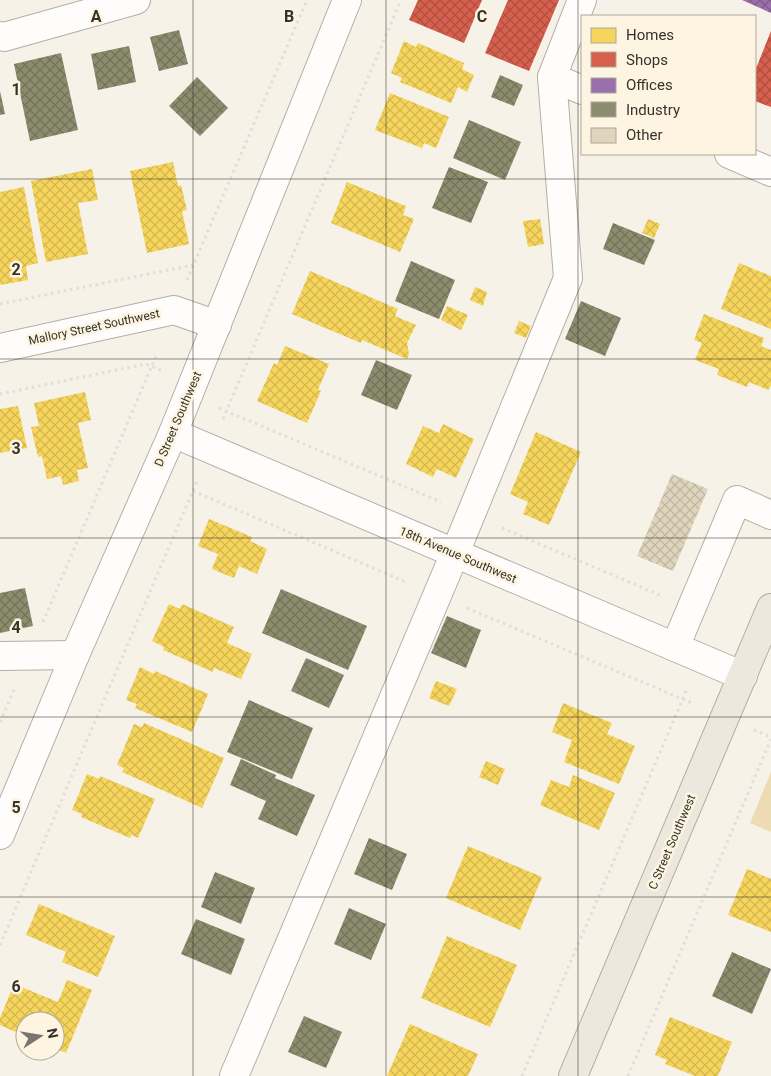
<svg xmlns="http://www.w3.org/2000/svg" width="771" height="1076" viewBox="0 0 771 1076" font-family="Roboto,sans-serif">
<style>
.green{fill:#eddcb3}
.homes{fill:url(#homes-cross-hatch)}
.shops{fill:url(#shops-cross-hatch)}
.offices{fill:url(#offices-cross-hatch)}
.industry{fill:url(#industry-cross-hatch)}
.building{fill:url(#building-cross-hatch)}
.lines{fill:none;stroke-linecap:round;stroke-linejoin:round}
.minor-casing{stroke:#b2afa7;stroke-width:30}
.major-casing{stroke:#b4ad9a;stroke-width:30}
.path{stroke:#dfdedb;stroke-width:3;stroke-dasharray:2.5 4;stroke-linecap:butt}
.minor{stroke:#fefdfb;stroke-width:28}
.major{stroke:#ece8de;stroke-width:28}
.grid{fill:none;stroke:#36332c;stroke-width:1;stroke-opacity:0.55}
.labels{text-anchor:middle;dominant-baseline:central;stroke-width:5;stroke-linejoin:round;paint-order:stroke}
.street-label{font-size:12px;fill:#36332c;stroke:#fdf5e1}
.grid-label{font-size:16px;text-anchor:middle;font-weight:bold;fill:#36332c;stroke:#fdf5e1;stroke-width:5;stroke-linejoin:round;paint-order:stroke}
</style>
<defs>
<pattern id="homes-cross-hatch" width="8" height="8" patternUnits="userSpaceOnUse" patternTransform="scale(1.25)"><rect width="8" height="8" fill="#f6d55c"/><path d="M0 0l8 8M0 8l8-8" fill="none" stroke="#d4b750"/></pattern>
<pattern id="shops-cross-hatch" width="8" height="8" patternUnits="userSpaceOnUse" patternTransform="scale(1.25)"><rect width="8" height="8" fill="#d6604d"/><path d="M0 0l8 8M0 8l8-8" fill="none" stroke="#ae5040"/></pattern>
<pattern id="offices-cross-hatch" width="8" height="8" patternUnits="userSpaceOnUse" patternTransform="scale(1.25)"><rect width="8" height="8" fill="#9970ab"/><path d="M0 0l8 8M0 8l8-8" fill="none" stroke="#7e5d8b"/></pattern>
<pattern id="industry-cross-hatch" width="8" height="8" patternUnits="userSpaceOnUse" patternTransform="scale(1.25)"><rect width="8" height="8" fill="#8c8c6e"/><path d="M0 0l8 8M0 8l8-8" fill="none" stroke="#73735b"/></pattern>
<pattern id="building-cross-hatch" width="8" height="8" patternUnits="userSpaceOnUse" patternTransform="scale(1.25)"><rect width="8" height="8" fill="#ded5bc"/><path d="M0 0l8 8M0 8l8-8" fill="none" stroke="#bfb7a2"/></pattern>
</defs>
<rect width="100%" height="100%" fill="#f7f2e7"/>
<polygon class="green" points="771,772 771,832 750,823"/>
<g class="homes">
<polygon points="404,41 416,47 418,43 464,63 462,69 474,75 467,92 458,87 451,103 400,82 402,78 391,73"/>
<polygon points="390,93 449,117 436,148 424,143 422,148 375,130"/>
<polygon points="173,162 178,186 181,185 187,210 182,211 189,244 147,253 130,171"/>
<polygon points="92,169 98,200 78,203 88,254 46,262 31,181"/>
<polygon points="347,182 406,206 403,215 414,219 400,252 331,223"/>
<polygon points="24,187 38,263 26,266 28,280 0,285 0,192"/>
<polygon points="540,219 544,244 528,247 523,221"/>
<polygon points="648,219 660,224 654,238 642,233"/>
<polygon points="739,263 771,276 771,329 721,309"/>
<polygon points="310,271 398,309 395,316 416,325 407,343 409,354 407,359 362,340 361,343 292,314"/>
<polygon points="475,287 487,292 483,306 470,300"/>
<polygon points="447,306 468,315 461,330 441,320"/>
<polygon points="704,314 764,338 761,346 771,350 771,386 768,390 749,382 747,387 717,375 719,369 695,360 702,343 694,340"/>
<polygon points="519,321 531,326 526,338 514,333"/>
<polygon points="285,346 329,364 318,390 321,391 307,423 257,401 274,363 277,365"/>
<polygon points="85,392 91,420 78,423 88,468 77,470 79,481 63,485 61,476 47,479 42,456 38,457 31,427 39,426 34,403"/>
<polygon points="18,406 27,448 0,453 0,409"/>
<polygon points="443,424 474,439 456,478 437,469 433,477 406,464 423,426 439,433"/>
<polygon points="536,432 581,452 549,525 523,514 528,502 510,494"/>
<polygon points="209,519 252,537 250,541 267,549 257,574 239,566 234,578 212,569 218,554 198,546"/>
<polygon points="169,604 180,609 182,604 234,627 227,643 252,654 241,679 214,668 213,672 163,650 164,647 152,641"/>
<polygon points="140,667 154,674 155,671 208,694 192,732 135,708 137,704 126,700"/>
<polygon points="436,681 457,689 449,706 429,698"/>
<polygon points="563,703 612,723 607,734 635,746 619,784 564,762 572,740 552,732"/>
<polygon points="144,723 224,758 202,808 122,772 124,768 117,765 134,724 142,727"/>
<polygon points="486,761 505,769 498,785 479,777"/>
<polygon points="87,774 99,779 100,776 155,799 138,838 132,835 130,838 81,817 82,814 72,810"/>
<polygon points="573,775 615,793 599,830 540,805 551,780 569,787"/>
<polygon points="468,846 542,877 520,930 446,898"/>
<polygon points="747,869 771,879 771,932 728,915"/>
<polygon points="39,904 115,936 98,977 62,962 66,952 26,935"/>
<polygon points="447,936 517,965 490,1027 421,998"/>
<polygon points="67,980 92,990 66,1053 55,1048 55,1021 25,1021 25,1036 0,1025 0,1018 14,984 58,1002"/>
<polygon points="670,1017 732,1042 718,1076 695,1076 665,1064 667,1060 655,1055"/>
<polygon points="410,1024 478,1054 468,1076 387,1076"/>
</g>
<g class="shops">
<polygon points="418,0 482,0 464,43 409,20"/>
<polygon points="508,0 559,0 529,71 485,53"/>
<polygon points="771,31 771,107 755,101 755,71"/>
</g>
<polygon class="offices" points="742,0 771,0 771,13"/>
<g class="industry">
<polygon points="179,30 188,64 159,71 150,37"/>
<polygon points="129,46 136,82 98,90 91,54"/>
<polygon points="61,53 78,130 30,141 14,64"/>
<polygon points="500,75 523,85 514,106 491,97"/>
<polygon points="197,77 228,108 200,136 169,106"/>
<polygon points="0,91 5,114 0,115"/>
<polygon points="469,120 521,142 505,180 453,158"/>
<polygon points="449,167 488,182 471,223 432,208"/>
<polygon points="613,223 655,240 644,265 603,249"/>
<polygon points="411,261 455,280 439,319 395,301"/>
<polygon points="581,301 621,318 605,356 565,339"/>
<polygon points="376,360 412,375 397,410 361,395"/>
<polygon points="25,588 33,626 0,633 0,593"/>
<polygon points="281,589 367,626 348,670 262,633"/>
<polygon points="447,616 481,630 466,668 431,653"/>
<polygon points="306,658 344,675 329,708 291,691"/>
<polygon points="249,700 313,728 292,779 227,752"/>
<polygon points="241,759 276,775 275,778 315,795 297,836 258,819 266,801 230,785"/>
<polygon points="369,838 407,854 392,890 354,874"/>
<polygon points="215,872 255,888 241,924 201,907"/>
<polygon points="349,908 386,924 371,960 334,944"/>
<polygon points="196,919 245,939 231,975 181,954"/>
<polygon points="732,952 771,969 752,1014 712,996"/>
<polygon points="304,1016 342,1032 326,1068 288,1052"/>
</g>
<polygon class="building" points="672,474 708,489 673,571 637,556"/>
<g class="lines">
<g class="minor-casing">
<g id="minor">
<polyline points="0,36 4,37 136,0"/>
<polyline points="552,77 582,90"/>
<polyline points="729,154 771,172"/>
<polyline points="0,348 174,310 217,325"/>
<polyline points="173,433 743,676"/>
<polyline points="675,647 737,500 771,515"/>
<polyline points="0,656 75,655"/>
<polyline points="0,835 75,655 173,433 347,0"/>
<polyline points="234,1076 455,553 568,278 552,77 582,0"/>
</g>
</g>
<g class="major-casing">
<polyline id="major" points="573,1076 771,608"/>
</g>
<g class="path">
<polyline points="187,280 307,0"/>
<polyline points="0,304 193,265"/>
<polyline points="0,394 146,364 163,371"/>
<polyline points="219,408 441,502"/>
<polyline points="223,419 401,0"/>
<polyline points="193,491 406,582"/>
<polyline points="502,528 662,596"/>
<polyline points="467,608 694,704"/>
<polyline points="43,622 156,356"/>
<polyline points="0,722 14,690"/>
<polyline points="754,730 771,737"/>
<polyline points="0,945 197,481"/>
<polyline points="522,1076 687,689"/>
<polyline points="628,1076 771,739"/>
</g>
<use href="#minor" class="minor"/>
<use href="#major" class="major"/>
</g>
<path class="grid" d="M193 0V1076M386 0V1076M578 0V1076M0 179H771M0 359H771M0 538H771M0 717H771M0 897H771"/>
<g class="labels">
<g class="street-label">
<text transform="translate(94 327) rotate(-12)">Mallory Street Southwest</text>
<text transform="translate(178 419) rotate(-67)">D Street Southwest</text>
<text transform="translate(458 555) rotate(23)">18th Avenue Southwest</text>
<text transform="translate(672 842) rotate(-67)">C Street Southwest</text>
</g>
</g>
<g class="grid-label">
<text x="96" y="22">A</text>
<text x="289" y="22">B</text>
<text x="482" y="22">C</text>
<text x="16" y="95">1</text>
<text x="16" y="275">2</text>
<text x="16" y="454">3</text>
<text x="16" y="633">4</text>
<text x="16" y="813">5</text>
<text x="16" y="992">6</text>
</g>
<rect x="581" y="15" width="175" height="140" fill="#fdf5e1" stroke="#ada799"/>
<rect x="591" y="28" width="25" height="15" fill="#f6d55c" stroke="#ada799"/>
<text x="626" y="40" font-size="15" fill="#36332c">Homes</text>
<rect x="591" y="52" width="25" height="15" fill="#d6604d" stroke="#ada799"/>
<text x="626" y="65" font-size="15" fill="#36332c">Shops</text>
<rect x="591" y="78" width="25" height="15" fill="#9970ab" stroke="#ada799"/>
<text x="626" y="90" font-size="15" fill="#36332c">Offices</text>
<rect x="591" y="102" width="25" height="15" fill="#8c8c6e" stroke="#ada799"/>
<text x="626" y="115" font-size="15" fill="#36332c">Industry</text>
<rect x="591" y="128" width="25" height="15" fill="#ded5bc" stroke="#ada799"/>
<text x="626" y="140" font-size="15" fill="#36332c">Other</text>
<g transform="translate(40 1036) rotate(78)"><circle r="24" fill="#fdf5e1" stroke="#ada799"/>
<path d="M0-4L9 19L0 12L-9 19Z" fill="#7a766d"/>
<text y="-8" font-size="14" font-weight="bold" text-anchor="middle" fill="#36332c">N</text>
</g>
</svg>
